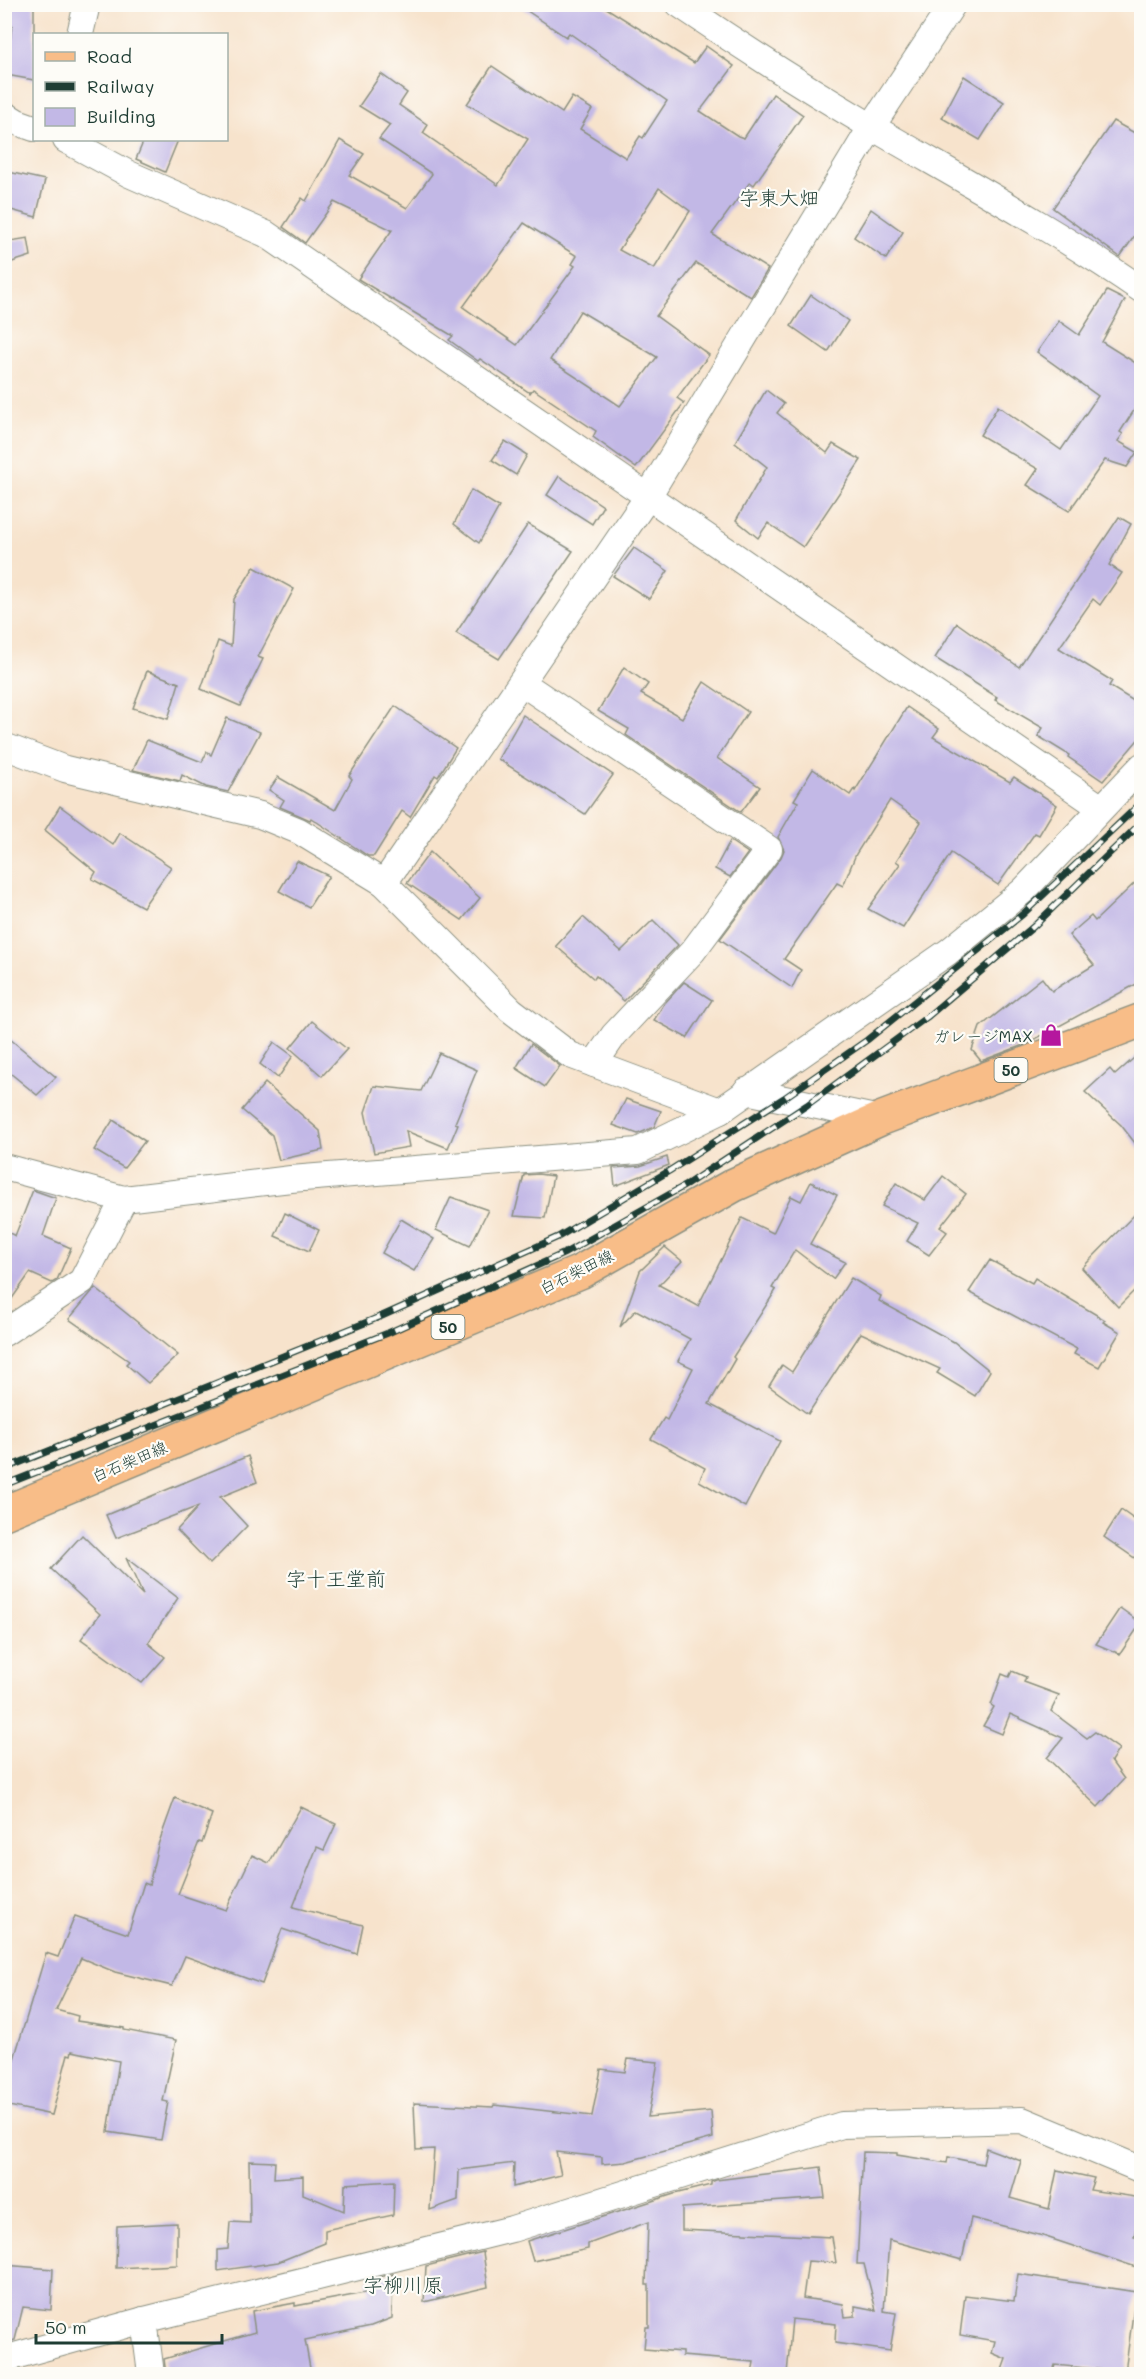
<svg xmlns="http://www.w3.org/2000/svg" width="1146" height="2379" viewBox="0 0 1146 2379" font-family="Mali,'Klee One',sans-serif">
<style>
.building{fill:#c2b8e6;fill-rule:evenodd}
.lines{fill:none;stroke-linecap:round;stroke-linejoin:round}
.minor-casing{stroke:#8b9080;stroke-width:28}
.primary-casing{stroke:#8b9080;stroke-width:36}
.minor{stroke:#fff;stroke-width:26}
.primary{stroke:#f8bd88;stroke-width:33}
.rail-casing{stroke:#1f3d34;stroke-width:7}
.rail{stroke:#fdfcf7;stroke-width:4.5;stroke-dasharray:14;stroke-linecap:butt}
.labels{text-anchor:middle;dominant-baseline:central;stroke-width:4.5;stroke-linejoin:round;paint-order:stroke}
.shield{fill:#fdfcf7;stroke:#62766e;stroke-width:1.5}
.shield-label{font-size:15px;font-weight:bold;fill:#1f3d34}
.poi-label{font-size:16px;fill:#1f3d34;stroke:#fdfcf7;text-anchor:end}
.street-label{font-size:16px;fill:#1f3d34;stroke:#fdfcf7}
.quarter-label{font-size:20px;fill:#1f3d34;stroke:#fdfcf7}
</style>
<rect width="100%" height="100%" fill="#fdfcf7"/>
<filter id="ink" filterUnits="userSpaceOnUse"><feTurbulence type="fractalNoise" baseFrequency=".0167" numOctaves="2"/><feDisplacementMap in="SourceGraphic" scale="12" xChannelSelector="R" yChannelSelector="G"/><feConvolveMatrix kernelMatrix="1 2 1 2 8 2 1 2 1" color-interpolation-filters="sRGB"/></filter>
<filter id="wash" filterUnits="userSpaceOnUse"><feTurbulence type="fractalNoise" baseFrequency=".008" numOctaves="4" result="noise"/><feDisplacementMap in="SourceGraphic" scale="24" xChannelSelector="R" yChannelSelector="G"/><feGaussianBlur stdDeviation="1.35" result="paint"/><feColorMatrix in="noise" values="0 0 0 0 0 0 0 0 0 0 0 0 0 0 0 0 0 1.4 0 .05"/><feComposite in="paint" operator="in"/></filter>
<g filter="url(#wash)">
<rect width="100%" height="100%" fill="#f7e3cc"/>
<g id="blocks">
<g class="building">
<polygon points="4,4 34,4 34,80 6,75 12,25 4,22"/>
<path d="M517 4H600L694 63 706 46 734 66 700 111 738 136 744 138 773 94 803 115 754 185 750 182 712 234 768 269 751 297 696 263 656 316 709 355 677 398 684 403 636 468 593 437 596 431 533 389 530 393 480 359 478 361 449 340 453 336 358 279 392 230 334 202 305 243 283 227 302 198 306 201 340 140 364 154 349 175 407 208 432 174 379 139 390 125 359 106 381 74 407 93 399 105 428 125 423 133 498 185 528 139 467 104 492 66 562 113 572 97 592 109 580 129 626 158 640 136 643 138 667 101 569 33 566 37ZM659 188 690 211 654 269 619 250ZM524 223 577 256 572 264 575 266 517 345 463 307ZM580 311 657 357 620 406 550 360Z"/>
<polygon points="964,76 1004,102 980,140 942,118"/>
<polygon points="1113,121 1142,137 1142,225 1120,257 1053,208"/>
<polygon points="144,140 178,140 165,172 136,159"/>
<polygon points="4,171 45,180 36,217 4,208"/>
<polygon points="871,209 903,232 886,259 854,237"/>
<polygon points="28,238 31,256 9,263 4,242"/>
<polygon points="1107,291 1125,300 1102,342 1142,367 1142,398 1120,432 1123,434 1118,441 1137,452 1127,467 1105,460 1069,511 1027,485 1038,469 980,435 998,406 1061,450 1098,396 1037,352 1059,321 1079,335"/>
<polygon points="811,295 848,321 828,352 791,326"/>
<polygon points="766,390 784,404 777,413 827,453 833,444 861,460 803,547 768,523 758,538 736,520 767,467 735,442"/>
<polygon points="505,441 527,455 516,475 492,460"/>
<polygon points="559,476 603,506 592,524 547,495"/>
<polygon points="471,490 499,507 479,543 454,524"/>
<polygon points="1119,517 1131,524 1109,565 1122,573 1100,605 1093,599 1059,648 1112,681 1109,686 1142,706 1142,735 1103,781 1068,757 1069,755 1038,736 1043,728 995,700 997,697 935,658 957,623 1019,667"/>
<polygon points="528,524 573,551 499,659 456,633"/>
<polygon points="634,548 668,571 649,599 613,576"/>
<polygon points="254,567 294,589 258,657 263,659 240,706 201,689 218,641 231,646 234,599"/>
<polygon points="624,667 648,684 641,694 682,718 704,682 748,712 717,758 760,787 741,812 626,735 629,729 598,711"/>
<polygon points="147,671 179,683 168,719 133,708"/>
<polygon points="395,706 456,748 438,777 435,775 410,817 402,811 374,856 368,856 311,818 310,820 280,807 284,800 269,790 278,777 335,810 352,779 349,776"/>
<polygon points="907,707 939,729 933,737 1010,782 1014,777 1057,805 1039,835 1035,833 998,885 951,853 903,928 868,909 900,864 896,861 921,822 890,800 856,854 843,886 837,883 784,959 801,970 792,988 720,939 781,857 784,850 778,837 798,802 794,800 813,769 850,795 854,789 855,791"/>
<polygon points="523,715 613,775 585,814 498,759"/>
<polygon points="227,718 260,732 228,792 206,787 182,775 180,781 133,770 147,740 202,762 207,752 211,755"/>
<polygon points="60,806 113,845 120,833 171,867 143,907 92,879 96,872 45,830"/>
<polygon points="730,841 748,853 730,877 715,869"/>
<polygon points="430,852 480,898 462,920 407,883"/>
<polygon points="297,861 329,876 309,907 279,891"/>
<polygon points="1142,876 1142,981 1026,1044 981,1061 972,1050 980,1027 1042,978 1052,991 1094,965 1069,935 1091,916 1095,921"/>
<polygon points="583,917 621,951 653,920 678,945 624,1001 596,976 594,979 556,946"/>
<polygon points="684,982 712,1000 687,1038 654,1020 664,1004"/>
<polygon points="312,1021 347,1049 322,1076 290,1048"/>
<polygon points="4,1034 56,1077 37,1095 4,1068"/>
<polygon points="274,1042 293,1056 278,1078 260,1064"/>
<polygon points="531,1044 560,1066 545,1087 516,1068"/>
<polygon points="1142,1051 1142,1152 1121,1125 1085,1092 1110,1069 1115,1075"/>
<polygon points="439,1053 477,1070 455,1123 458,1124 448,1148 406,1131 409,1147 374,1153 365,1112 374,1086 421,1091"/>
<polygon points="265,1083 320,1131 323,1150 279,1160 272,1135 242,1110"/>
<polygon points="626,1099 661,1111 654,1127 638,1134 613,1125"/>
<polygon points="113,1120 145,1141 124,1168 94,1150"/>
<polygon points="667,1157 669,1165 615,1186 613,1168 640,1166"/>
<polygon points="538,1174 553,1176 545,1218 514,1216 524,1175"/>
<polygon points="943,1176 966,1194 940,1227 947,1232 929,1255 907,1241 918,1223 882,1206 896,1183 925,1200"/>
<polygon points="811,1182 837,1195 810,1244 845,1262 833,1279 795,1250 772,1288 776,1290 733,1357 735,1359 709,1404 780,1441 745,1507 699,1481 705,1468 651,1439 664,1418 667,1420 693,1368 678,1361 690,1339 636,1310 620,1327 640,1271 665,1247 682,1261 659,1285 698,1306 742,1218 773,1233 791,1196 801,1201"/>
<polygon points="33,1190 56,1198 43,1236 71,1248 57,1280 52,1283 30,1273 4,1310 4,1230 15,1236"/>
<polygon points="451,1197 488,1210 470,1246 436,1230"/>
<polygon points="1142,1207 1142,1283 1118,1307 1082,1268"/>
<polygon points="285,1213 319,1230 309,1251 275,1236"/>
<polygon points="401,1219 434,1239 414,1271 382,1253"/>
<polygon points="990,1260 1032,1283 1035,1278 1105,1320 1103,1322 1120,1332 1099,1367 1074,1354 1077,1349 969,1292"/>
<polygon points="851,1278 881,1296 879,1301 954,1342 990,1371 975,1396 937,1373 940,1369 861,1333 808,1414 769,1386 782,1365 792,1372"/>
<polygon points="95,1288 178,1355 148,1383 126,1364 129,1361 69,1319"/>
<polygon points="248,1456 257,1482 220,1497 247,1526 210,1564 177,1530 199,1506 116,1538 106,1515"/>
<polygon points="1121,1510 1142,1525 1142,1563 1104,1537"/>
<polygon points="82,1535 143,1595 126,1558 178,1598 148,1643 165,1657 142,1683 81,1639 100,1614 51,1569"/>
<polygon points="1120,1608 1141,1623 1120,1654 1096,1644"/>
<polygon points="1012,1671 1026,1677 1024,1682 1059,1695 1051,1711 1087,1738 1095,1732 1119,1749 1111,1761 1124,1779 1098,1807 1047,1758 1063,1738 1010,1714 1002,1734 983,1726 994,1707 991,1705 1002,1674 1009,1677"/>
<polygon points="175,1798 212,1814 202,1843 199,1842 178,1894 226,1910 252,1855 269,1863 301,1807 336,1824 324,1850 317,1847 293,1907 363,1925 357,1954 282,1929 262,1984 185,1956 172,1986 115,1972 81,1958 56,2010 78,2016 77,2021 124,2028 124,2030 176,2040 163,2101 168,2102 161,2140 108,2132 119,2061 72,2051 71,2055 68,2054 52,2115 4,2105 4,2092 46,1953 58,1957 75,1916 128,1934 144,1883 149,1885 158,1845"/>
<polygon points="628,2059 658,2062 648,2117 711,2111 713,2138 625,2162 602,2164 602,2157 556,2152 561,2175 513,2187 514,2163 459,2170 458,2200 430,2210 434,2149 416,2150 414,2103 493,2107 494,2105 592,2116 601,2069 625,2072"/>
<polygon points="986,2148 1021,2161 1010,2198 1049,2209 1057,2170 1094,2178 1090,2190 1142,2198 1134,2237 1142,2239 1136,2267 1043,2236 971,2218 962,2260 889,2240 884,2311 896,2313 890,2351 835,2343 836,2324 792,2319 787,2374 752,2374 754,2362 682,2356 682,2352 644,2349 646,2327 649,2327 649,2285 646,2285 648,2222 588,2244 588,2249 533,2261 527,2241 674,2194 711,2185 711,2182 716,2180 821,2167 825,2198 682,2208 682,2230 832,2237 836,2263 808,2261 803,2298 843,2304 845,2317 855,2316 855,2306 876,2310 864,2264 857,2264 863,2152 897,2153 897,2155 947,2163 948,2157 983,2164"/>
<polygon points="249,2161 275,2162 274,2178 303,2176 303,2194 344,2211 345,2184 394,2181 393,2215 325,2230 325,2243 278,2262 218,2271 218,2250 228,2249 230,2222 250,2223"/>
<polygon points="177,2223 177,2265 116,2268 117,2226"/>
<polygon points="483,2252 488,2287 424,2302 426,2266"/>
<polygon points="4,2265 53,2269 51,2310 23,2307 15,2340 4,2343"/>
<polygon points="393,2274 392,2318 371,2326 305,2340 311,2374 166,2374 164,2359 255,2332 252,2311 295,2303 295,2306 370,2292 366,2280"/>
<polygon points="1018,2274 1136,2292 1125,2372 1055,2365 1052,2374 1002,2370 1006,2359 992,2353 995,2341 960,2335 965,2295 1014,2301"/>
</g>
</g>
</g>
<g filter="url(#ink)">
<use href="#blocks" fill-opacity="0" stroke="#8b9080" stroke-width="1.5"/>
<g class="lines">
<g class="minor-casing">
<g id="minor">
<path d="M679 4C742 47 806 88 872 127 963 180 1055 230 1142 290"/>
<polyline points="80,34 87,4"/>
<polyline points="4,114 17,122 34,128"/>
<polyline points="66,140 129,174 266,234 1100,807"/>
<polyline points="522,683 769,849 693,951 614,1035 594,1064"/>
<polyline points="4,746 65,769 260,815 299,831 384,883 511,1010 570,1055 720,1111"/>
<polyline points="384,883 647,498 872,126 953,4"/>
<polyline points="746,1091 880,1119"/>
<polyline points="4,1167 124,1199 291,1179 638,1151 720,1111 948,952 1024,890 1142,766"/>
<polyline points="4,1333 82,1281 124,1199"/>
<polyline points="144,2320 151,2374"/>
<polyline points="4,2359 144,2320 512,2229 842,2125 1022,2120 1142,2170"/>
</g>
</g>
<g class="primary-casing">
<polyline id="primary" points="4,1513 580,1272 734,1185 880,1119 1142,1020"/>
</g>
<use href="#minor" class="minor"/>
<use href="#primary" class="primary"/>
<g class="rail-casing">
<g id="rail">
<polyline points="4,1469 382,1316 558,1237 669,1171 784,1098 867,1040 1023,914 1142,802"/>
<polyline points="4,1485 388,1333 565,1253 686,1185 807,1105 927,1017 1033,927 1142,822"/>
</g>
</g>
<use href="#rail" class="rail"/>
</g>
</g>
<defs>
<g id="shop-bare" transform="scale(1.8)"><path d="M-5-2.5h2.3a2.7 3.5 0 0 1 5.4 0H5L5.5 6h-11ZM-1.5-2.5h3a1.5 2.3 0 0 0-3 0Z" fill="#b5179e" stroke="#fdfcf7" stroke-width="2.5" paint-order="stroke"/></g>
</defs>
<g fill-rule="evenodd">
<use href="#shop-bare" x="1051" y="1035"/>
</g>
<g class="labels">
<g class="shield">
<rect x="994.5" y="1058" width="33" height="24" rx="4.5"/>
<rect x="431.5" y="1315" width="33" height="24" rx="4.5"/>
</g>
<g class="shield-label">
<text x="1011" y="1070">50</text>
<text x="448" y="1327">50</text>
</g>
<g class="poi-label">
<text x="1033" y="1035">ガレージMAX</text>
</g>
<g class="street-label">
<text transform="translate(576 1271) rotate(-26)">白石柴田線</text>
<text transform="translate(129 1461) rotate(-23)">白石柴田線</text>
</g>
<g class="quarter-label">
<text x="779" y="197">字東大畑</text>
<text x="336" y="1578">字十王堂前</text>
<text x="403" y="2284">字柳川原</text>
</g>
</g>
<rect width="1146" height="2379" fill="none" stroke="#fdfcf7" stroke-width="24"/>
<rect x="33" y="33" width="195" height="108" fill="#fdfcf7" stroke="#a4b0a9" stroke-width="1.5"/>
<rect x="45" y="52" width="30" height="9" fill="#f8bd88" stroke="#a4b0a9" stroke-width="1.5"/>
<text x="87" y="63" font-size="18" fill="#1f3d34">Road</text>
<rect x="45" y="82" width="30" height="9" fill="#1f3d34" stroke="#a4b0a9" stroke-width="1.5"/>
<text x="87" y="93" font-size="18" fill="#1f3d34">Railway</text>
<rect x="45" y="108" width="30" height="18" fill="#c2b8e6" stroke="#a4b0a9" stroke-width="1.5"/>
<text x="87" y="123" font-size="18" fill="#1f3d34">Building</text>
<path d="M36 2334v9h186v-9" fill="none" stroke="#1f3d34" stroke-width="3"/>
<text x="45" y="2334" font-size="18" fill="#1f3d34" stroke="#fdfcf7" stroke-width="4.5" paint-order="stroke">50 m</text>
</svg>
